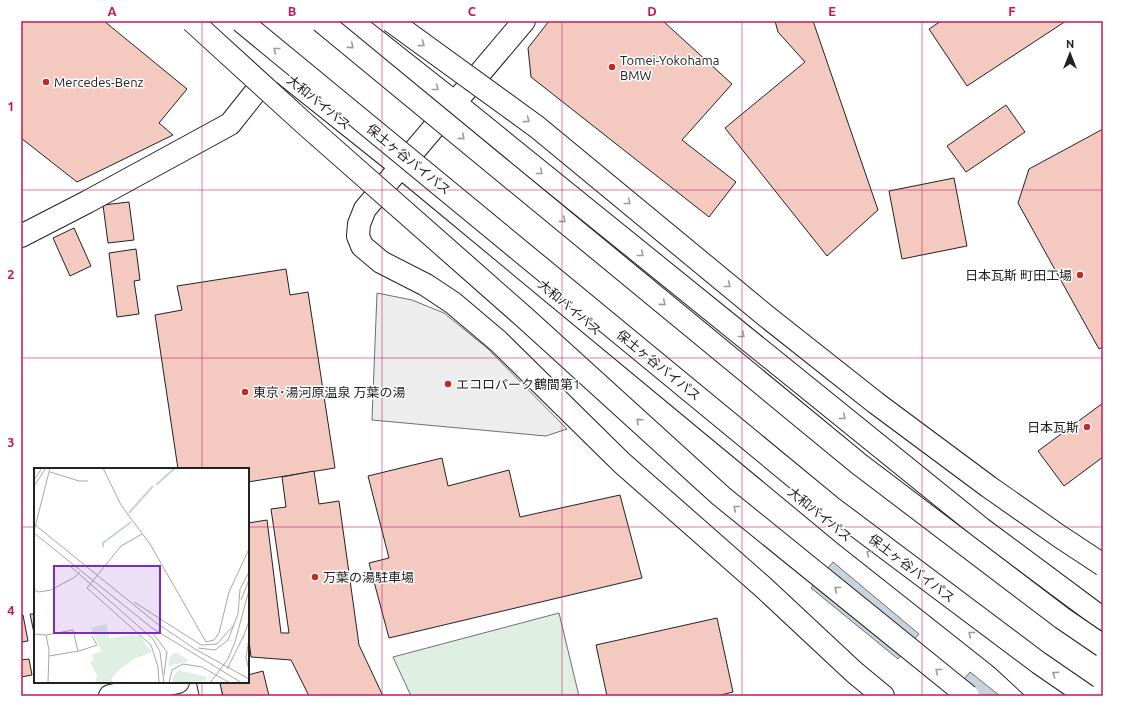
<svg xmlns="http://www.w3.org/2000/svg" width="1124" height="717" viewBox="0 0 1124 717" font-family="Ubuntu,'Noto Sans JP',sans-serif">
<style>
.green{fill:#e0efe3;stroke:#6f6f6f}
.parking{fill:#ededed;stroke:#6f6f6f}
.water{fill:#c7d3dd;stroke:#6f6f6f}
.building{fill:#f3c9c0;stroke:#222}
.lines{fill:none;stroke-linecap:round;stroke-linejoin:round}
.minor-casing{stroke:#222;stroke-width:24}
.trunk-casing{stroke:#222;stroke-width:24}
.motorway-casing{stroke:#222;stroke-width:24}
.minor{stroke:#fff;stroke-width:22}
.trunk{stroke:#fff;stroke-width:22}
.motorway{stroke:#fff;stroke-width:22}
.motorway-bridge-casing{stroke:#222;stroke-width:24;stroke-linecap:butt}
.motorway-bridge{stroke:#fff;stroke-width:22}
.oneway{stroke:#9c9c9c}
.grid{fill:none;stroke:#c2185b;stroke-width:1;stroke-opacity:0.55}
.poi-dot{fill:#c62828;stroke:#fff;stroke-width:1.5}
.labels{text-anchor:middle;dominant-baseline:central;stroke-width:3;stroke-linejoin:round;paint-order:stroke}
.poi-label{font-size:13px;fill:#222;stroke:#fff;text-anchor:start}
.street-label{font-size:13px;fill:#222;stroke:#fff}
.inset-river{fill:none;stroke:#c7d3dd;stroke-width:2}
.inset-road{fill:none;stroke:#a7a7a7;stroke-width:1}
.view{fill:#7b2cbf;fill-opacity:0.15;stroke:#7b2cbf;stroke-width:2}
.inset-edge{fill:none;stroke:#222;stroke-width:2}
.neatline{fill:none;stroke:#c2185b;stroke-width:1.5}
.grid-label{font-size:13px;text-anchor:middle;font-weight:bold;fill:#c2185b}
</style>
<rect width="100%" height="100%" fill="#fff"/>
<polygon class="green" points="559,613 579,696 411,696 393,657"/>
<polygon class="parking" points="377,293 412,300 444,313 487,348 567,429 546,436 372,420"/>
<g class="water">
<polygon points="833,562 919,634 898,659 811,588"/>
<polygon points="970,672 1000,696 950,696"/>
</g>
<g class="building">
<polygon points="21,21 104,21 187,89 159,123 173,135 77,182 21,138"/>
<polygon points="549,21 663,21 732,84 682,140 736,182 709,217 531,77 528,48"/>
<polygon points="775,21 813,21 878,210 827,256 725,128 805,62 778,32"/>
<polygon points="941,21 1066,21 967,86 929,29"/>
<polygon points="1006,105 1025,132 966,172 947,146"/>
<polygon points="1103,129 1103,347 1099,349 1018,203 1029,169"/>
<polygon points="954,178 967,246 902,259 889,191"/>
<polygon points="129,202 134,240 108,243 103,205"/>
<polygon points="74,228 91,266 70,276 53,238"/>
<polygon points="136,249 140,280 134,281 139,314 117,317 109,253"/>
<polygon points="286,269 290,295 308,292 335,468 248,482 248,469 178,469 155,315 182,310 177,286"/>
<polygon points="1103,403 1103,457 1064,486 1038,451"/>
<polygon points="442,458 448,486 509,470 520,517 620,495 642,578 389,638 369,563 389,558 368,476"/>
<polygon points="314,471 319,504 339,501 359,645 383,696 309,696 291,660 251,657 248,632 248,523 267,520 281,633 289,633 271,509 286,507 282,477"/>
<polygon points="30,614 35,614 35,632 34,633"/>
<polygon points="21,615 23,615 28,641 21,642"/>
<polygon points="717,618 733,692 717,696 607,696 596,645"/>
<polygon points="29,659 32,675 21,677 21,660"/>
<polygon points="263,671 269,696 223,696 219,682 248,682 248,675"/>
</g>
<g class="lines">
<g class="minor-casing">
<g id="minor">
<polyline points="524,21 365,209 359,224 358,236 362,246 381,262 426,285 453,303 498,341 622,463 763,587 854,672 883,696"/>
<polyline points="21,236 87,202 230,124 273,70"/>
<polyline points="208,682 211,696"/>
<polyline points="110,696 178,682"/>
</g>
</g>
<g class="trunk-casing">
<g id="trunk">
<polyline points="218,21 401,167 843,533 1001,658 1056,696"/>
<polyline points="351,21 455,103 982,529 1103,619"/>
</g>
</g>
<g class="motorway-casing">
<polyline id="motorway" points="1001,658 1042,696"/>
</g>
<use href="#minor" class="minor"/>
<use href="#trunk" class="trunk"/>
<use href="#motorway" class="motorway"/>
<g class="motorway-bridge-casing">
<g id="motorway-bridge">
<polyline points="192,21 305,124 524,317 721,496 968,696"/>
<polyline points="241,21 831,507 1039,663 1087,696"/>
<polyline points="321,21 859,464 1062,618 1103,646"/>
<polyline points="391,21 537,127 766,316 876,403 989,487 1059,536 1103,565"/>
</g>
</g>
<use href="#motorway-bridge" class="motorway-bridge"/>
</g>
<defs><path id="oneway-chevron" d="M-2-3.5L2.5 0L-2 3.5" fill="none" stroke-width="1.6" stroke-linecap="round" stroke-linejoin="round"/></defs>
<g class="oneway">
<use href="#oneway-chevron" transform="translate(422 44) rotate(36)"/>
<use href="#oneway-chevron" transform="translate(351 46) rotate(40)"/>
<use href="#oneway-chevron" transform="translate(276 50) rotate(-141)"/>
<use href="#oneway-chevron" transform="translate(436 88) rotate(38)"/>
<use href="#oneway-chevron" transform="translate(527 120) rotate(36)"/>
<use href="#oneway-chevron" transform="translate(462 137) rotate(40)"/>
<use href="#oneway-chevron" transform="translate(540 172) rotate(39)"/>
<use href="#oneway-chevron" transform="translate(628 202) rotate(39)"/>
<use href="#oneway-chevron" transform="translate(563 220) rotate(40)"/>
<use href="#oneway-chevron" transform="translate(641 254) rotate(39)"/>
<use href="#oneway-chevron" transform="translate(728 285) rotate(39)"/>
<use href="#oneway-chevron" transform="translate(663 303) rotate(40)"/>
<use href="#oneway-chevron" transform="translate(742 335) rotate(39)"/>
<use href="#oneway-chevron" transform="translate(843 417) rotate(39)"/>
<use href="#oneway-chevron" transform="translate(639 421) rotate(-138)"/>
<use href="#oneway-chevron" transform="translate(736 508) rotate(-141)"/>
<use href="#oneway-chevron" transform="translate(869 553) rotate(-142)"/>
<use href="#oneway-chevron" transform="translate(837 589) rotate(-141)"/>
<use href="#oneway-chevron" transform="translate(971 634) rotate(-142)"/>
<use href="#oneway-chevron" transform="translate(938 671) rotate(-141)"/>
<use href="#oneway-chevron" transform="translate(1055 674) rotate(-146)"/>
</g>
<path class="grid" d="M202 21V469M382 21V696M562 21V696M742 21V696M922 21V696M21 190H1103M21 358H1103M21 527H35M248 527H1103M202 682V696"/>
<g class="poi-dot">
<circle cx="612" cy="67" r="4"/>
<circle cx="46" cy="82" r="4"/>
<circle cx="1080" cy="275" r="4"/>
<circle cx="448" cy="384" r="4"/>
<circle cx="245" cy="392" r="4"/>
<circle cx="1087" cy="427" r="4"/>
<circle cx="315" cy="577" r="4"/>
</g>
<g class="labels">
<g class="poi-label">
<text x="620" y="60">Tomei-Yokohama<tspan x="620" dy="15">BMW</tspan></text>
<text x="54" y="82">Mercedes-Benz</text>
<text x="1072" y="275" text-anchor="end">日本瓦斯 町田工場</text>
<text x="456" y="384">エコロパーク鶴間第1</text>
<text x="253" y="392">東京･湯河原温泉 万葉の湯</text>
<text x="1079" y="427" text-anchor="end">日本瓦斯</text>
<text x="323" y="577">万葉の湯駐車場</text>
</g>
<g class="street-label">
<text transform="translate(319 102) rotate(39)">大和バイパス</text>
<text transform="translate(409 159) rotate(39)">保土ヶ谷バイパス</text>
<text transform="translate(570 307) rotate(40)">大和バイパス</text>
<text transform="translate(659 365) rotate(39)">保土ヶ谷バイパス</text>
<text transform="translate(820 514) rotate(39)">大和バイパス</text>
<text transform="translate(912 568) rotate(37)">保土ヶ谷バイパス</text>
</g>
</g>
<g transform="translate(34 468)">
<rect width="215" height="215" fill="#fff"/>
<path d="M72 156 76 171 99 166 100 168 105 167 118 184 100 191 85 202 77 211 80 215H61L63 207 56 194 60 192 58 187 67 183 57 160ZM142 184 155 193 134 198 136 188ZM146 201 147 203 173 209 172 213 139 215V208Z" fill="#e0efe3"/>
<path class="inset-river" d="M122 17 141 0M95 45 119 18M69 79V75L97 54"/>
<path class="inset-road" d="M69 0 87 37 116 76 172 174 180 172 185 165 195 124 215 81M16 4 45 13H54M0 12 8 0M0 18 12 0M0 56 121 154 161 181 215 211M0 63 16 0M0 65 118 160 208 215M108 66 87 78 53 120 117 177 124 199 125 215M36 98 119 171 126 184 130 215M0 122 5 124 17 122 41 109 46 104M207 132 215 112M100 134 167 177 183 176 199 158M118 164 133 184 130 207M0 166 12 167 39 162 44 183M12 167 15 182 14 215M209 170 215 153M215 170 212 190 215 202M164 180 181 182 194 172 204 146 206 121 215 104M15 188 45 183 63 177 58 168M193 201 209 169M135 215 138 202 149 196 168 199 196 215M176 215 194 191 201 174 215 122"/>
<path class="view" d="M20 98H126V165H20Z"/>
<rect width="215" height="215" class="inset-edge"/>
</g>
<rect width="1124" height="717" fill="none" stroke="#ffffff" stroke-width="44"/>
<g transform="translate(1070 54)" stroke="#ffffff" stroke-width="3" paint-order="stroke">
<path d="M0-3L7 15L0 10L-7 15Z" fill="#222222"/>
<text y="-6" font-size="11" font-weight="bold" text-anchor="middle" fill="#222222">N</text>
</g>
<rect x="22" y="22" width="1080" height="673" class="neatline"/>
<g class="grid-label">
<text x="112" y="16">A</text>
<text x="292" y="16">B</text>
<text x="472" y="16">C</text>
<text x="652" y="16">D</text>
<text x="832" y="16">E</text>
<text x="1012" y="16">F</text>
<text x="11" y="111">1</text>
<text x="11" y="279">2</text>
<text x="11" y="447">3</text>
<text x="11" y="615">4</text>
</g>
</svg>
